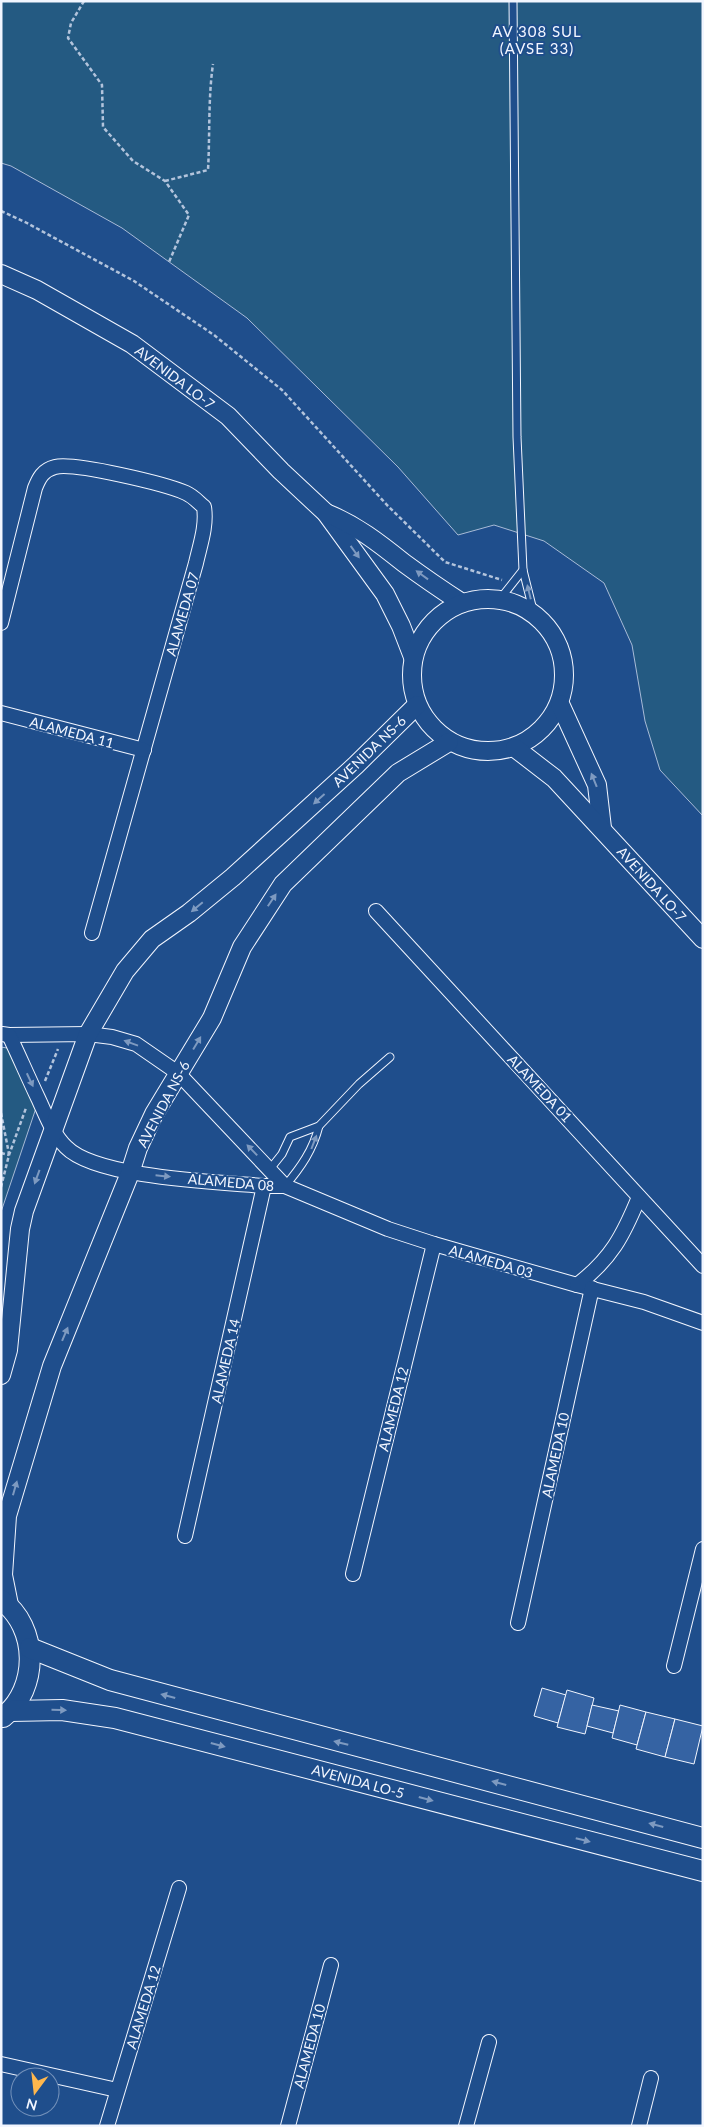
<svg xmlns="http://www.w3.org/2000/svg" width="704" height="2127" viewBox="0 0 704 2127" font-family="Lato,sans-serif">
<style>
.green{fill:#245a82;stroke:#a8bbd7}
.building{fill:#3563a3;stroke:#f2f6ff}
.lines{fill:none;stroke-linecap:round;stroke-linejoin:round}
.service-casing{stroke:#f2f6ff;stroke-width:9}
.minor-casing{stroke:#f2f6ff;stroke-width:16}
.tertiary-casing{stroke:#f2f6ff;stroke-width:20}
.secondary-casing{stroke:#f2f6ff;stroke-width:22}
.path{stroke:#b3c4dc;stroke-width:2.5;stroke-dasharray:4 2.5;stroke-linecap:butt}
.service{stroke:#1f4e8c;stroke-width:7}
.minor{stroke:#1f4e8c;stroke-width:14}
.tertiary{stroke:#1f4e8c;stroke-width:18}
.secondary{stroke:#1f4e8c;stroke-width:20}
.oneway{fill:#7e9ac0}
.labels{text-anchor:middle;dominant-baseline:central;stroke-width:4;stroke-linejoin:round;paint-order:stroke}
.street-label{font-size:14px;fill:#f2f6ff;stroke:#1f4e8c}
.neighbourhood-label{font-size:15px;letter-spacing:1px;fill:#f2f6ff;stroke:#1f4e8c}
</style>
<rect width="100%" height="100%" fill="#1f4e8c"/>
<g class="green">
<polygon points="1,1 703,1 703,816 660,770 645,721 632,645 604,583 544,541 494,525 458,535 398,467 247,318 122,228 11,166 1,163"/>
<polygon points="1,1047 13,1049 37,1105 1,1212"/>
</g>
<g class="building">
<polygon points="542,1688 566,1695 558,1723 534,1716"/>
<polygon points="567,1690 594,1698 585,1734 557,1727"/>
<polygon points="592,1705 619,1711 613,1733 587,1726"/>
<polygon points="620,1705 646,1712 637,1745 612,1738"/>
<polygon points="646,1712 675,1719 665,1757 636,1749"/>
<polygon points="675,1719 703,1726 694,1764 665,1757"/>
</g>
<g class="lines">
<g class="service-casing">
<g id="service">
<polyline points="513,1 517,437 523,570 534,614"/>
<polyline points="500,599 523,570"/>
<polyline points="270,1169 282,1154 290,1137 319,1126 359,1084 390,1057"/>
<path d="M285 1186C301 1167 313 1150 319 1126"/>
</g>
</g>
<g class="minor-casing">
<g id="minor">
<path d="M1 623 35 488C39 478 43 470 55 467 74 462 166 484 186 493 193 496 198 502 204 507 207 526 200 545 196 563L92 933"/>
<polyline points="1,713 144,750"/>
<polyline points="376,911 703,1266"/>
<polyline points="2,1034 9,1035 88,1034 112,1037 136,1044 178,1073 285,1186"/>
<path d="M9 1035C19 1056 28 1077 38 1098 46 1115 52 1133 66 1147 96 1178 218 1182 264 1186H285L388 1229 434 1244 577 1285 644 1302 703 1323"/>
<path d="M577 1285C611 1259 623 1236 639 1197"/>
<polyline points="185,1536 264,1186"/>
<polyline points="353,1574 434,1244"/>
<polyline points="518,1623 592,1288"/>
<polyline points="674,1666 703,1549"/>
<polyline points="1,2064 117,2090"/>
<polyline points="107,2126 179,1888"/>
<polyline points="288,2126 331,1965"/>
<polyline points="466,2126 489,2042"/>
<polyline points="639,2126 651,2078"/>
</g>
</g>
<g class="tertiary-casing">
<g id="tertiary">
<polyline points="1,274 37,290 132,344 228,416 281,471 326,513 385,594 401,626 413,657"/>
<path d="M326 513C356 525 379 543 404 563 423 577 442 590 462 603"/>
<circle cx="488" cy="675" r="76"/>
<polyline points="560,704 597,785 602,828"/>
<polyline points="515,748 554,778 703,939"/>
<polyline points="1,1375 8,1350 20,1229 24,1211 88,1034 125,971 152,939 189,913 233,877 356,765 417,705"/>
<polyline points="9,1605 3,1575 7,1516 52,1366 130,1173 138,1148 154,1114 212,1018 242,947 283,884 398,773 449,742"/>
</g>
</g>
<g class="secondary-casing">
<g id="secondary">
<path d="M1 1600C39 1627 39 1689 3 1717"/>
<polyline points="30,1648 110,1680 703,1838"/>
<polyline points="11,1711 62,1710 115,1718 703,1871"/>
</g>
</g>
<g class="path">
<polyline points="84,1 71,23 68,38 102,85 103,127 133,161 165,181 189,215 169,262"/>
<path d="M165 181 208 170C210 135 208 99 213 64"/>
<polyline points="1,211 25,222 134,281 214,335 282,390 387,505 445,562 502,580"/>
<polyline points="45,1081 58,1049"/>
<polyline points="1,1113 9,1154"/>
<polyline points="1,1153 9,1155"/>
<polyline points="1,1187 9,1155 26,1108"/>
</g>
<use href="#service" class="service"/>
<use href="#minor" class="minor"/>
<use href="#tertiary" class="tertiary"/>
<use href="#secondary" class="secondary"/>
</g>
<defs><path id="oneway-solid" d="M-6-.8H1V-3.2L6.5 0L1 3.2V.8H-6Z" transform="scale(1.25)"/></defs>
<g class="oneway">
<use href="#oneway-solid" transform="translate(355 552) rotate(54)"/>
<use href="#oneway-solid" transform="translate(422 575) rotate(-144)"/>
<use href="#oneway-solid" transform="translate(529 592) rotate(-104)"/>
<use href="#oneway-solid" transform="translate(594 780) rotate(-112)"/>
<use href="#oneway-solid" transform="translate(319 799) rotate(138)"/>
<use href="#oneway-solid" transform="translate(272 900) rotate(-56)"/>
<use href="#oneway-solid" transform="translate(197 907) rotate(140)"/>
<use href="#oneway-solid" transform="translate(131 1043) rotate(-160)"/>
<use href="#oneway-solid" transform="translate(197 1043) rotate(-59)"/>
<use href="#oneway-solid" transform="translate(30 1080) rotate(65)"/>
<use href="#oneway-solid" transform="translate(314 1142) rotate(-69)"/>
<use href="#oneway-solid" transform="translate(252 1150) rotate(-134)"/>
<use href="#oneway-solid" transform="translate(163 1176) rotate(6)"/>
<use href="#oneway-solid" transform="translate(37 1177) rotate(110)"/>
<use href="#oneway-solid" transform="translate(65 1334) rotate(-67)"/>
<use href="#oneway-solid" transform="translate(15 1488) rotate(-74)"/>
<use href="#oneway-solid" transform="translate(168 1696) rotate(-165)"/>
<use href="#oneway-solid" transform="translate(59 1710) rotate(1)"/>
<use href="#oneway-solid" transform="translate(341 1743) rotate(-166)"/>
<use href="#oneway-solid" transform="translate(218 1745) rotate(15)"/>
<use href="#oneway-solid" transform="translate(499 1783) rotate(-165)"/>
<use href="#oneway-solid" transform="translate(426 1799) rotate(15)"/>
<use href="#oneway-solid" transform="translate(656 1825) rotate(-165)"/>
<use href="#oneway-solid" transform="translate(583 1840) rotate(14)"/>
</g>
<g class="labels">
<g class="street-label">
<text transform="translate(175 377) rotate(37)">AVENIDA LO-7</text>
<text transform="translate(182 614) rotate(-74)">ALAMEDA 07</text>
<text transform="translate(72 732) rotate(15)">ALAMEDA 11</text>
<text transform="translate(369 751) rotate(-44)">AVENIDA NS-6</text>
<text transform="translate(652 884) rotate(48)">AVENIDA LO-7</text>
<text transform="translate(540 1088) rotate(47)">ALAMEDA 01</text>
<text transform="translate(163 1104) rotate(-62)">AVENIDA NS-6</text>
<text transform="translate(231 1182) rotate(5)">ALAMEDA 08</text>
<text transform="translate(491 1261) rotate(16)">ALAMEDA 03</text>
<text transform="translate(225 1361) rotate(-77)">ALAMEDA 14</text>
<text transform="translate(393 1409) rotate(-76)">ALAMEDA 12</text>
<text transform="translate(555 1455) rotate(-78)">ALAMEDA 10</text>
<text transform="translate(358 1781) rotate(15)">AVENIDA LO-5</text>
<text transform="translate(143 2007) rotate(-73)">ALAMEDA 12</text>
<text transform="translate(309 2046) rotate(-75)">ALAMEDA 10</text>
</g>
<g class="neighbourhood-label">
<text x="537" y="31">AV 308 SUL<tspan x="537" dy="17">(AVSE 33)</tspan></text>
</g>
</g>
<rect width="704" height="2127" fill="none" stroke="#f2f6ff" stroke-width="5"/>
<g transform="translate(35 2092) rotate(195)"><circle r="24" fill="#1f4e8c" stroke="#7391ba"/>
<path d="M0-4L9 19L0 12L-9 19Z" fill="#ffb74d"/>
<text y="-8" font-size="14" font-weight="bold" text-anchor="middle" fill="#f2f6ff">N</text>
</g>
</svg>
